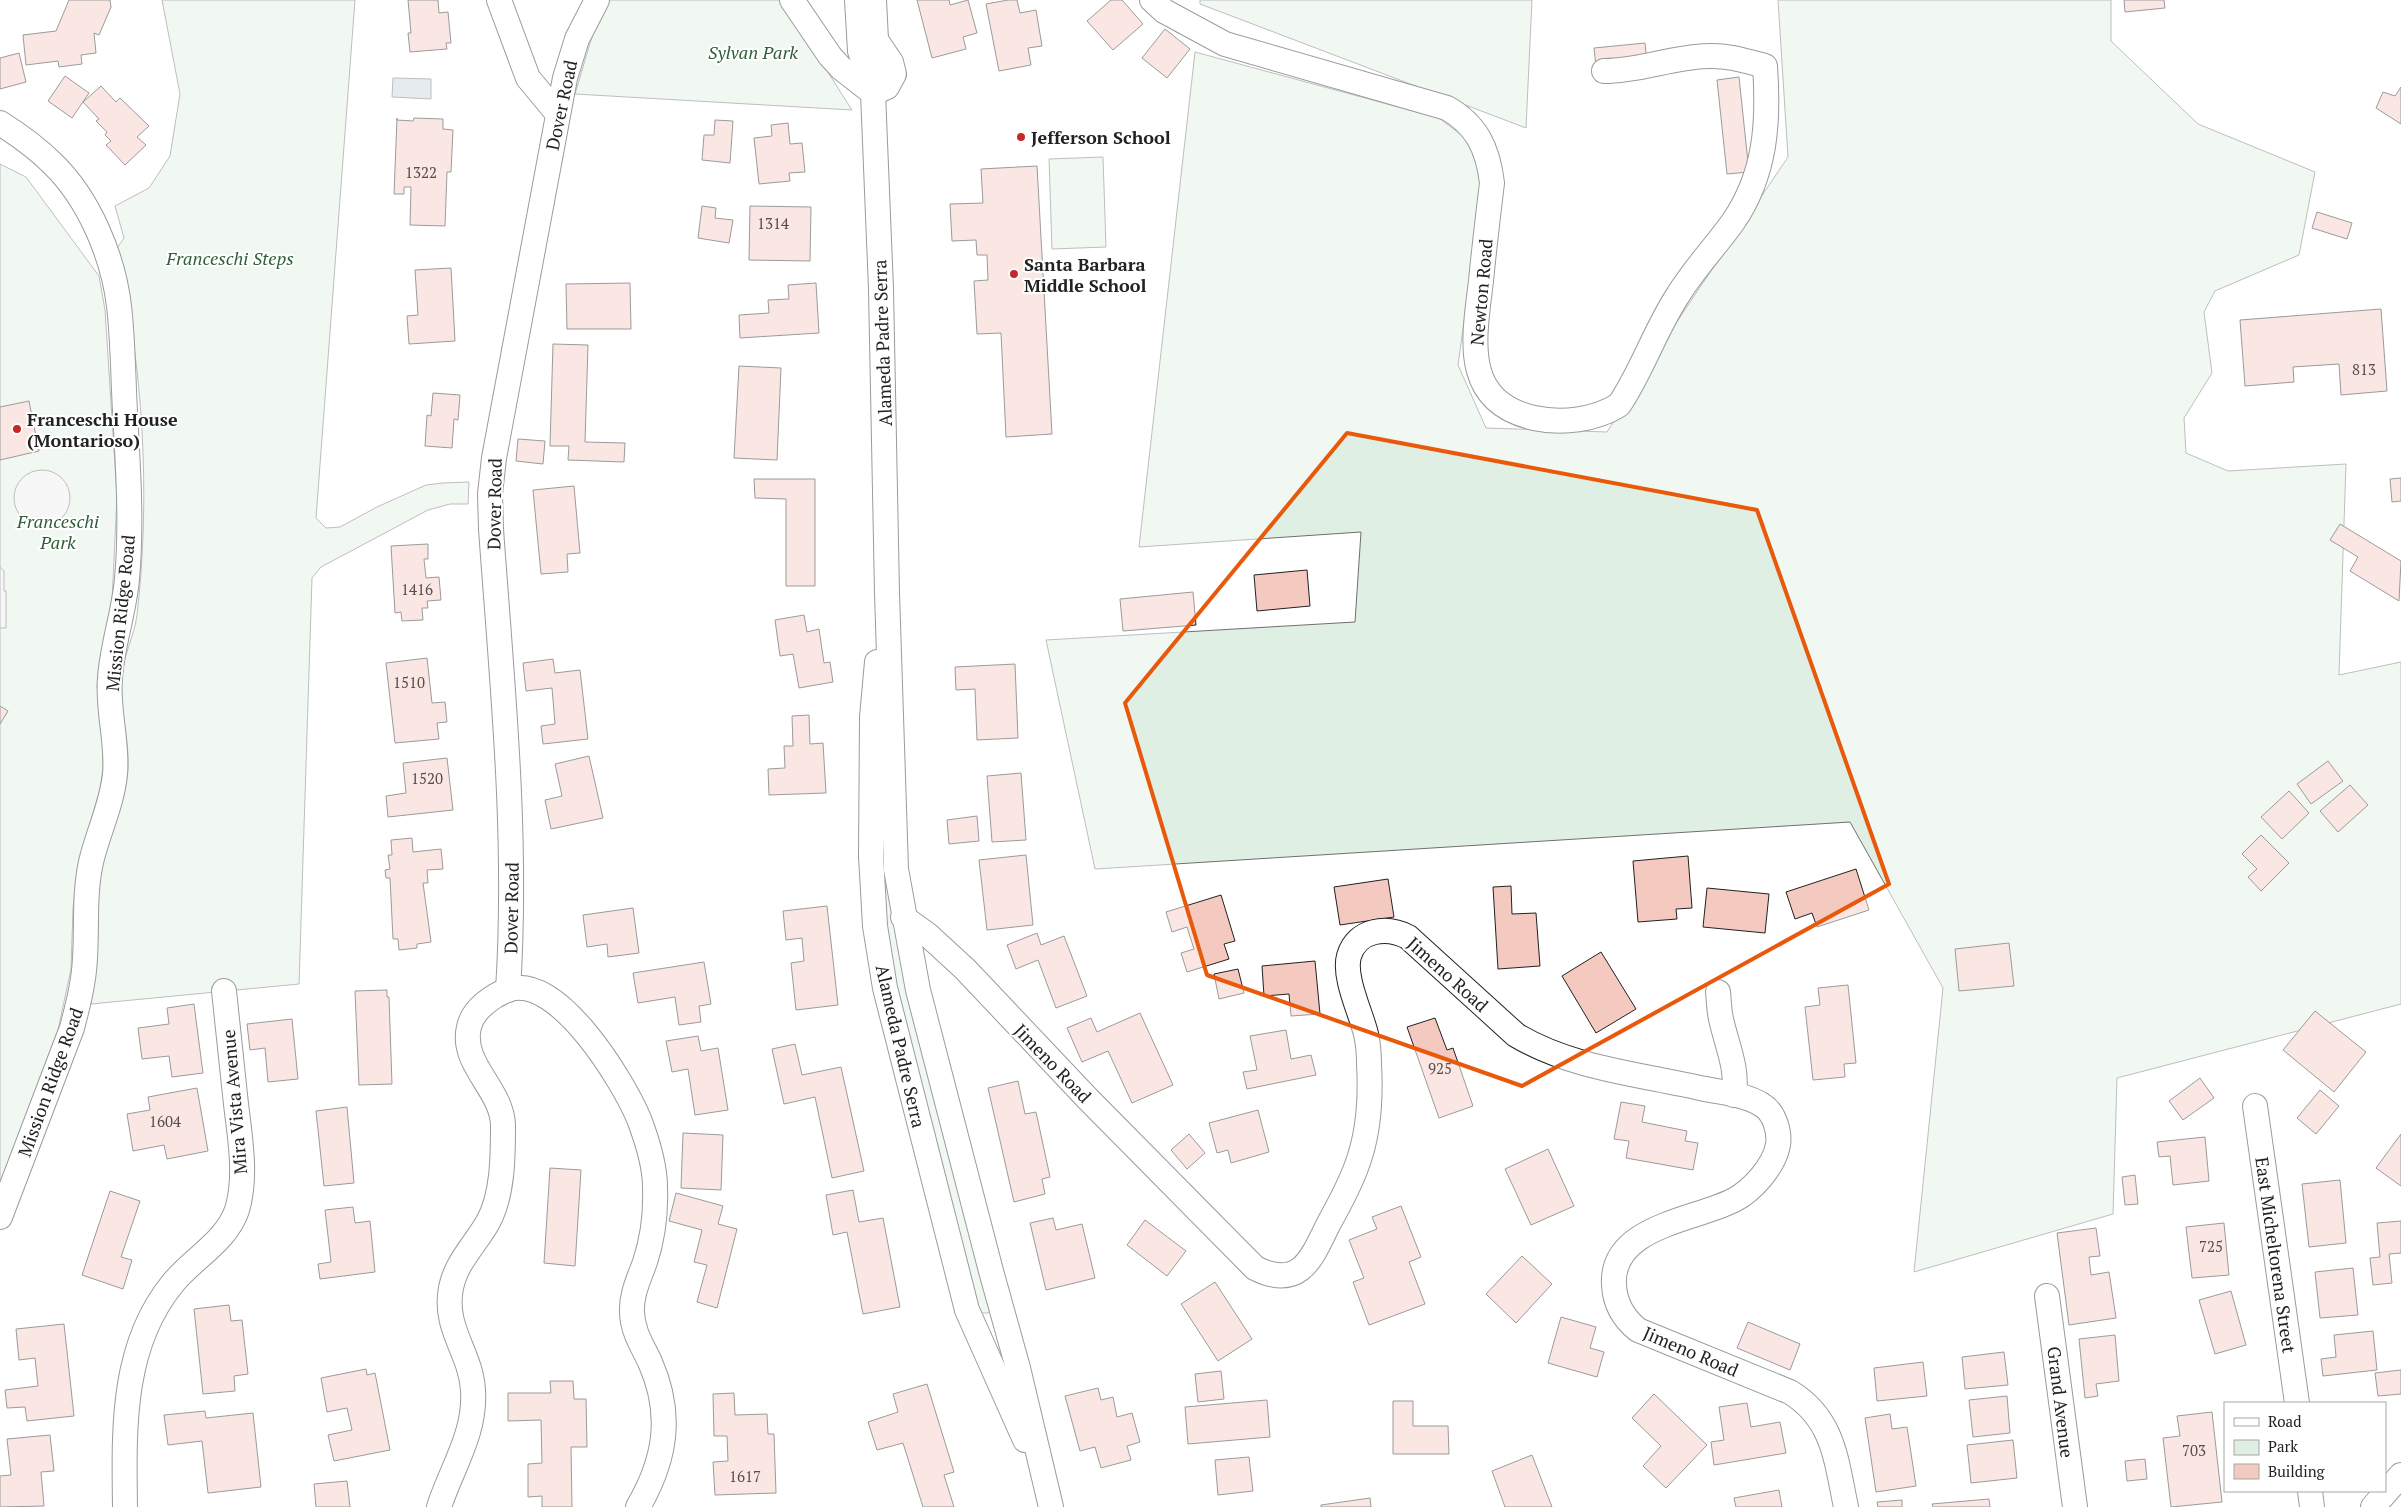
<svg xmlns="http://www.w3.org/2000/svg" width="2401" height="1507" viewBox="0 0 2401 1507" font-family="'PT Serif',serif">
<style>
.green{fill:#e0efe3;stroke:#6f6f6f}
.parking{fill:#ededed;stroke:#6f6f6f}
.water{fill:#c7d3dd;stroke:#6f6f6f}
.building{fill:#f3c9c0;stroke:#222}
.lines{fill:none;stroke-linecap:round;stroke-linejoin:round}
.minor-casing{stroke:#222;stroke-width:26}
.minor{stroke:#fff;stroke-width:24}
.marked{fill:none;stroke:#e8590c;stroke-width:4;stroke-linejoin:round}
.poi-dot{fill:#c62828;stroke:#fff;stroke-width:2}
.labels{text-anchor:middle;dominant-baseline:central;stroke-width:4;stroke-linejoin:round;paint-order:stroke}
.number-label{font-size:15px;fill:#564c4a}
.park-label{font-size:18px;font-style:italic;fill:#2f5e38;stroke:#fff}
.street-label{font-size:18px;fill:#222;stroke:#fff}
.poi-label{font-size:18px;font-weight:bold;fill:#222;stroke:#fff;text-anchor:start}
</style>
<rect width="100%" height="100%" fill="#fff"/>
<g class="green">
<path d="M162 0H355L316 518 326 528 340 527 377 507 426 485 443 483 469 482 468 504H450L428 510 321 567 312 578 299 984 91 1004C93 979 98 952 98 927 98 909 96 892 100 874 106 838 125 807 128 770 130 740 119 709 121 678 123 657 134 637 137 615 151 494 143 367 117 248L124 238 115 206 149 188 170 156 180 94Z"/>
<polygon points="608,0 782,0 852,110 575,94 596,23"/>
<polygon points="1200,0 1532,0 1526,128 1200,4"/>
<polygon points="1778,0 2111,0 2111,41 2198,124 2315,172 2299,255 2215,291 2204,312 2212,373 2184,418 2186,453 2228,471 2346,464 2339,675 2401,662 2401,1004 2117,1078 2113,1214 1914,1272 1943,988 1850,822 1095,869 1046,640 1355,622 1361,532 1139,547 1195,52 1439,118 1472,143 1483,185 1458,365 1486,428 1607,432 1684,311 1788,157"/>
<polygon points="1103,157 1106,247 1052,249 1049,159"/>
<polygon points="0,164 26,177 99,276 105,310 117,496 112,601 97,685 103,744 103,768 100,789 78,866 73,908 71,969 58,1030 0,1183"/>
<polygon points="882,709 887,834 991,1309 988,1313 979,1313 881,925"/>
</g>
<g class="parking">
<circle cx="42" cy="498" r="28"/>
<polygon points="0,567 4,571 4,591 6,591 6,628 0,628"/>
</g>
<polygon class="water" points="393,78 431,79 431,99 392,97"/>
<g class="building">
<polygon points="69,0 110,0 111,7 99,35 94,33 96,53 81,55 82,64 59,67 58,61 26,65 23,35 56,31"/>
<polygon points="408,0 438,0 439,13 448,12 451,43 446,43 447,49 410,52 408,33 411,33"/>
<polygon points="917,0 949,0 950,5 968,0 977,33 963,37 966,49 932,58"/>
<polygon points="1008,0 1017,0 1020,13 1036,10 1042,46 1028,48 1031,65 999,71 986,4"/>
<polygon points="1111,0 1122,0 1143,24 1113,50 1087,21"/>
<polygon points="2124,0 2164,0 2165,8 2125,12"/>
<polygon points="1165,29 1190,49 1167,78 1142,58"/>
<polygon points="1645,43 1647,62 1596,67 1594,48"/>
<polygon points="19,53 26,82 0,89 0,58"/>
<polygon points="65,76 89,93 72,118 48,101"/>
<polygon points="1739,77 1749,172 1727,174 1717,80"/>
<polygon points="101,86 116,102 120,98 149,126 137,137 146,145 125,165 106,145 111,141 105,135 107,132 96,121 99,119 83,102"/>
<polygon points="2401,87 2401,124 2376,108 2383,92 2395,96"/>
<polygon points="397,118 397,120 413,121 414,118 443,119 443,129 453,130 451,172 447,172 445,226 410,225 411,187 404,187 404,194 394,194"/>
<polygon points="715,120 733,121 730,163 702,160 704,135 714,135"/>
<polygon points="788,123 790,144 802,143 805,172 789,173 790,181 759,184 754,138 772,136 771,125"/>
<polygon points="1037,166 1052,434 1006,437 1001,333 977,334 974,281 988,280 987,255 977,255 976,240 952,241 950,204 983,203 981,169"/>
<polygon points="702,206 716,208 715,218 733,220 729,243 698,238"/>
<polygon points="750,206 811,207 810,261 749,260"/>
<polygon points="2317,212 2352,223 2347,239 2312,228"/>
<polygon points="451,268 455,341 409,344 407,316 418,315 415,270"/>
<polygon points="630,283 631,329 567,329 566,284"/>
<polygon points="816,283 819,333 740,338 739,315 769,313 768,300 789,299 788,285"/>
<polygon points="2381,309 2387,391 2341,395 2339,364 2293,367 2294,382 2245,386 2240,320"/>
<polygon points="553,344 588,345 585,442 625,443 624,462 568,460 569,446 550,446"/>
<polygon points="739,366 781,368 777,460 734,458"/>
<polygon points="433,393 460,395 458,420 454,419 452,448 425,446 427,415 431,416"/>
<polygon points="29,401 39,451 0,460 0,407"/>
<polygon points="518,439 545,441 543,464 516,461"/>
<polygon points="2401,478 2401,501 2392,502 2390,479"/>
<polygon points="754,479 815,479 815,586 786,586 786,499 755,498"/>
<polygon points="574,486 580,553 567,554 568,572 541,574 533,490"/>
<polygon points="2340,524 2401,561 2399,601 2350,571 2358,557 2330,540"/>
<polygon points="428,544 428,559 424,559 426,578 439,577 441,600 427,601 428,608 422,608 423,620 402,621 401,612 395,613 391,546"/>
<polygon points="1307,570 1310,606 1257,611 1254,575"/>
<polygon points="1193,592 1196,625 1123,631 1120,599"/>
<polygon points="804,615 807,632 819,629 824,663 830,662 833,682 799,688 793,654 780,656 775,620"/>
<polygon points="427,658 432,703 445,702 447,722 437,723 439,739 395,743 386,663"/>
<polygon points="553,659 555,673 580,670 588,739 543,744 541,726 555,724 552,688 526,691 523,663"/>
<polygon points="1015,664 1018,738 977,740 975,689 956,690 955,667"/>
<polygon points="0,706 8,711 0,724"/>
<polygon points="809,715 810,744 823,743 826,793 769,795 768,769 785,768 784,746 793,746 792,716"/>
<polygon points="589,756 603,818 551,829 545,800 562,796 555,764"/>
<polygon points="447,758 453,810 388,817 386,796 406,793 403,763"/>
<polygon points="2328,761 2343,781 2311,804 2297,784"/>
<polygon points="1021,773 1026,840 992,842 987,776"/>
<polygon points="2350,785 2368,805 2338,832 2320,811"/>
<polygon points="2289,791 2309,813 2282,839 2261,817"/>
<polygon points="977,816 979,841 949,844 947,820"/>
<polygon points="2261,835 2289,863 2261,891 2248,877 2257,869 2242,854"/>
<polygon points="412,838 413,852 441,849 443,869 427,870 428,883 423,883 431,942 417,944 417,948 399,950 398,939 393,939 390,878 386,878 385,870 390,869 388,855 392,855 391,840"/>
<polygon points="1026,855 1033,925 987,930 979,860"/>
<polygon points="1688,856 1692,908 1676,909 1677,919 1638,922 1633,861"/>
<polygon points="1856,869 1869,910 1817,927 1812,913 1795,919 1786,892"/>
<polygon points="1388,879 1394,917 1340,925 1334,887"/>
<polygon points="1511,886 1512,914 1536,913 1540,966 1498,969 1493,887"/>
<polygon points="1707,888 1769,894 1765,933 1703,927"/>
<polygon points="1221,895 1235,941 1224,944 1229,959 1187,972 1181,953 1194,949 1187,927 1172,932 1166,912"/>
<polygon points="827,906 838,1005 796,1010 791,963 804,961 802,938 786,940 783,911"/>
<polygon points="633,908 639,953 608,957 607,944 587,947 583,915"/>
<polygon points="1037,933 1041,945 1064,936 1087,996 1056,1008 1038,960 1016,969 1007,945"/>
<polygon points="2009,943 2014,986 1959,991 1955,949"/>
<polygon points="1601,952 1636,1009 1596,1033 1562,976"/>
<polygon points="1315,961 1320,1014 1291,1016 1289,994 1264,996 1262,966"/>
<polygon points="704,962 711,1004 699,1006 701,1022 679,1025 675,997 638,1003 633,973"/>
<polygon points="1238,969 1244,993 1219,999 1214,974"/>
<polygon points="1848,985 1856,1063 1844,1064 1845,1077 1813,1080 1805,1007 1820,1005 1818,988"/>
<polygon points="387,990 387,997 389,997 392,1084 359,1085 355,991"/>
<polygon points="194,1004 203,1073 172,1077 169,1056 142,1059 138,1028 169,1024 167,1008"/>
<polygon points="2315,1011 2366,1052 2334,1092 2283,1050"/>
<polygon points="1140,1013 1173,1085 1132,1103 1108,1051 1082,1062 1067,1028 1091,1018 1097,1032"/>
<polygon points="1435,1018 1447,1050 1453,1048 1473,1106 1439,1118 1407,1027"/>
<polygon points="292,1019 298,1079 268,1082 265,1048 250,1050 247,1024"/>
<polygon points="1286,1030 1291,1059 1311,1055 1316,1075 1247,1089 1243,1072 1257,1070 1250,1036"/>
<polygon points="698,1036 701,1051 718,1048 728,1110 695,1115 688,1069 672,1072 666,1041"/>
<polygon points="795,1044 802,1075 841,1067 864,1171 832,1178 815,1097 784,1104 772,1049"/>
<polygon points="2200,1078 2214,1098 2183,1120 2169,1101"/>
<polygon points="1018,1081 1025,1114 1036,1112 1050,1177 1042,1179 1045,1194 1014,1202 988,1088"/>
<polygon points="197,1088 208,1151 167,1159 164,1145 133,1151 127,1114 150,1110 148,1097"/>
<polygon points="2320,1090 2339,1106 2316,1134 2297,1118"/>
<polygon points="1621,1102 1645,1106 1642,1122 1687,1131 1685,1141 1698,1143 1693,1170 1626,1158 1629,1141 1614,1139"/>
<polygon points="347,1107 354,1183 324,1186 316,1111"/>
<polygon points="1258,1110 1269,1152 1231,1163 1228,1150 1217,1153 1209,1123"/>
<polygon points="683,1133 723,1135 721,1190 681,1188"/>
<polygon points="1189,1134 1205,1153 1187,1169 1171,1150"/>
<polygon points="2401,1134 2401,1186 2376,1168"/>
<polygon points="2205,1137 2209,1181 2173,1185 2170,1156 2159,1157 2157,1142"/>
<polygon points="1548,1149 1574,1206 1531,1225 1505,1169"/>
<polygon points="550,1168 581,1170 575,1266 544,1263"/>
<polygon points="2135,1175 2138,1204 2125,1205 2122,1177"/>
<polygon points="2340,1180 2346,1243 2309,1247 2302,1184"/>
<polygon points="853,1190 859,1222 883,1218 900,1307 863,1314 847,1232 833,1235 826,1195"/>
<polygon points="110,1191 140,1201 121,1257 132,1260 123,1289 82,1275"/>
<polygon points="676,1193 723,1206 718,1224 737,1229 717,1308 697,1302 707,1265 694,1262 702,1230 669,1221"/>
<polygon points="1401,1206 1421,1257 1409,1262 1425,1304 1369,1325 1353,1282 1364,1278 1349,1240 1377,1229 1372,1217"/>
<polygon points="353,1207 355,1223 370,1221 375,1272 320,1279 318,1264 331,1262 325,1210"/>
<polygon points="1053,1218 1056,1230 1082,1224 1095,1278 1046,1290 1030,1223"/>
<polygon points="1145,1220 1186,1251 1167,1276 1127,1245"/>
<polygon points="2401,1221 2401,1253 2389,1254 2392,1283 2373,1285 2370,1258 2380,1257 2377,1223"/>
<polygon points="2224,1223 2229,1275 2192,1278 2186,1227"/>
<polygon points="2096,1228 2100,1256 2089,1257 2091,1275 2109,1272 2116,1318 2069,1325 2057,1233"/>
<polygon points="1522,1256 1552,1284 1516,1323 1486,1294"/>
<polygon points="2353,1268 2358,1315 2320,1318 2315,1272"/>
<polygon points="1215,1282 1252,1339 1218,1361 1181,1304"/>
<polygon points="2231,1291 2246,1345 2215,1354 2199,1300"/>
<polygon points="229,1305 231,1321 242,1320 248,1374 234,1376 235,1391 203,1394 194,1309"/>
<polygon points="1561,1317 1596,1327 1590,1348 1604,1352 1597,1377 1548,1363"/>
<polygon points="1748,1322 1800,1344 1790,1370 1737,1348"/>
<polygon points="64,1324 74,1416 27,1421 25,1407 7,1408 5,1390 38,1386 35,1358 19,1360 16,1329"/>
<polygon points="2373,1331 2377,1370 2323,1376 2321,1359 2336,1357 2334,1335"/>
<polygon points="2115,1335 2119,1381 2096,1384 2098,1396 2085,1398 2079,1339"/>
<polygon points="2004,1352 2008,1385 1965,1389 1962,1357"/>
<polygon points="1923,1362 1927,1396 1877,1401 1874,1368"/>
<polygon points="366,1369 367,1375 375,1373 390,1450 334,1461 328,1435 352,1430 347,1408 327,1412 321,1378"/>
<polygon points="2401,1370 2401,1394 2378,1396 2375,1373"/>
<polygon points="1221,1371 1224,1399 1198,1402 1195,1374"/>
<polygon points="550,1381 573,1381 574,1399 586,1399 587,1447 571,1447 572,1507 542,1507 542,1496 528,1497 528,1464 542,1463 541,1420 508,1421 508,1393 551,1393"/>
<polygon points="927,1384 954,1472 944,1475 954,1507 923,1507 903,1443 877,1450 868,1422 898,1412 893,1394"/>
<polygon points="1098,1388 1101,1400 1113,1397 1117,1417 1132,1413 1140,1442 1127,1446 1131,1460 1101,1468 1095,1447 1080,1451 1065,1396"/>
<polygon points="734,1393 735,1415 767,1414 768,1434 774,1434 776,1493 715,1495 713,1462 728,1461 727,1436 714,1436 713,1394"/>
<polygon points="1654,1394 1707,1445 1666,1488 1643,1466 1661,1446 1632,1418"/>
<polygon points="2007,1396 2010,1433 1973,1437 1969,1400"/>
<polygon points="1267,1400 1270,1437 1188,1444 1185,1407"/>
<polygon points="1393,1401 1413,1401 1413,1426 1448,1426 1449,1454 1393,1454"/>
<polygon points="1747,1403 1751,1427 1780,1422 1786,1453 1714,1465 1711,1442 1724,1440 1719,1407"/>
<polygon points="205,1411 206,1418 253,1413 261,1487 208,1493 202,1441 168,1445 164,1415"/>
<polygon points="2212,1412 2222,1502 2171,1507 2163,1438 2180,1436 2177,1416"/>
<polygon points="1890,1414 1892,1429 1907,1427 1916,1486 1876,1492 1865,1418"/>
<polygon points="50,1435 54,1471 41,1472 44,1506 0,1507 0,1476 11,1475 7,1439"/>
<polygon points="2013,1440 2017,1478 1971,1483 1967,1445"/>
<polygon points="1532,1455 1552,1507 1505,1507 1492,1471"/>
<polygon points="1249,1457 1253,1491 1218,1495 1215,1460"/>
<polygon points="2145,1459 2147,1479 2127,1481 2125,1461"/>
<polygon points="347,1481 350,1507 316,1507 314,1484"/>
<polygon points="1779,1490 1782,1507 1736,1507 1734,1498"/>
<polygon points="1370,1498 1371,1507 1321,1507 1321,1505"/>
<polygon points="1989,1499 1990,1507 1933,1507 1932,1504"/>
<polygon points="1902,1500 1902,1507 1878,1507 1877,1502"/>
</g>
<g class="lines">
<g class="minor-casing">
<g id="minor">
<polyline points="499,0 528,78 557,113"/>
<polyline points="792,0 830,56 841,68 873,93"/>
<polyline points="857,0 860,51 863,60"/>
<polyline points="874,0 876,40 873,93 881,289 887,593 896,869 918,990 991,1271 1018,1368 1051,1507"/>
<path d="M1152 0 1164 11 1225 44 1447 108C1477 125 1488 149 1492 183 1488 216 1484 249 1481 281 1474 339 1461 401 1534 418 1562 424 1595 420 1619 405 1642 371 1655 330 1678 295 1694 269 1715 247 1733 222 1766 174 1769 122 1765 66 1746 61 1727 55 1708 56 1672 57 1640 71 1604 71"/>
<polyline points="873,93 887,87 894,74 891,62 876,40"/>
<path d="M0 123C19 135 37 148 53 164 89 199 113 256 119 306 123 340 123 376 125 411 128 467 132 523 127 579 124 613 112 646 110 678 107 710 118 742 115 774 112 805 98 832 91 862 84 894 87 926 85 958 84 982 78 1005 72 1028L0 1217"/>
<polyline points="877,662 872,717 871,856 875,926 885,988 967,1310 1025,1440"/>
<path d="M903 917 928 935 965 969 1088 1099 1255 1268C1301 1291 1312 1257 1329 1223 1339 1205 1350 1185 1357 1165 1369 1133 1371 1098 1369 1064 1369 1054 1368 1043 1366 1034 1361 1013 1343 977 1349 956 1357 929 1387 926 1408 937L1516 1035C1571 1068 1638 1074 1700 1088 1719 1092 1745 1094 1762 1105 1774 1112 1780 1131 1778 1145 1774 1166 1753 1190 1734 1200 1696 1220 1610 1226 1614 1285 1615 1304 1623 1318 1638 1330L1790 1392C1834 1419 1836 1460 1846 1507"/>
<path d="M508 990C518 835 502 683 491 529L490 494 494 458 565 78 577 39 597 0"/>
<path d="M1718 992C1719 1001 1719 1011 1721 1019 1727 1046 1738 1068 1734 1095"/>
<polyline points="2255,1106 2297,1403"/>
<polyline points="2047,1296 2075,1507"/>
<polyline points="2310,1491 2312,1507"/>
<path d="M125 1507C124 1430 121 1346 173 1283 193 1258 226 1242 237 1210 247 1177 240 1138 236 1104 232 1067 228 1029 224 991"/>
<path d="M439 1507C452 1467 476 1433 473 1390 471 1353 443 1328 451 1288 456 1262 475 1245 488 1222 503 1195 503 1156 503 1125 502 1089 460 1064 469 1027 473 1009 493 995 510 989 559 975 623 1081 639 1119 647 1140 655 1164 655 1187 656 1213 653 1238 645 1262 639 1279 631 1294 632 1313 633 1332 642 1345 650 1362 673 1414 666 1459 638 1507"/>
<polyline points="2373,1507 2401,1475"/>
</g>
</g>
<use href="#minor" class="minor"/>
</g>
<path d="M0 0H2401V1507H0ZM1347 433 1757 510 1889 884 1522 1086 1207 975 1125 703Z" fill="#fff" fill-opacity=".55" fill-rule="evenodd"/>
<path class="marked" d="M1347 433 1757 510 1889 884 1522 1086 1207 975 1125 703Z"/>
<g class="poi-dot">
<circle cx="1021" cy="137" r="5"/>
<circle cx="1014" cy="274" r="5"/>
<circle cx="17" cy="429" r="5"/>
</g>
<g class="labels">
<g class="number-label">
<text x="421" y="172">1322</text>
<text x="773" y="223">1314</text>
<text x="2364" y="369">813</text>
<text x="417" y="589">1416</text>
<text x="409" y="682">1510</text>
<text x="427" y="778">1520</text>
<text x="1440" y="1068">925</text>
<text x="165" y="1121">1604</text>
<text x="2211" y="1246">725</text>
<text x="2194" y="1450">703</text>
<text x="745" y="1476">1617</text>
</g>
<g class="park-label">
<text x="753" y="52">Sylvan Park</text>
<text x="230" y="258">Franceschi Steps</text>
<text x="58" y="521">Franceschi<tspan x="58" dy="21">Park</tspan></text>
</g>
<g class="street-label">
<text transform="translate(561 105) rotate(-78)">Dover Road</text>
<text transform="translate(1481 292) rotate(-85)">Newton Road</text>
<text transform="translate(882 343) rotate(-92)">Alameda Padre Serra</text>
<text transform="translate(494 504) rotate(-89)">Dover Road</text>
<text transform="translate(120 613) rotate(-84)">Mission Ridge Road</text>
<text transform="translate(511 908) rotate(-89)">Dover Road</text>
<text transform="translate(1448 974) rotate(42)">Jimeno Road</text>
<text transform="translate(901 1046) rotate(77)">Alameda Padre Serra</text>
<text transform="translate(1053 1063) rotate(46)">Jimeno Road</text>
<text transform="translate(50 1082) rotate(-70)">Mission Ridge Road</text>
<text transform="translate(234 1102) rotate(-95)">Mira Vista Avenue</text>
<text transform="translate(2276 1255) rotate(82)">East Micheltorena Street</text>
<text transform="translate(1691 1351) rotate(23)">Jimeno Road</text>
<text transform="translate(2061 1402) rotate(83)">Grand Avenue</text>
</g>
<g class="poi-label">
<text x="1031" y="137">Jefferson School</text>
<text x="1024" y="264">Santa Barbara<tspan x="1024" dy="21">Middle School</tspan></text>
<text x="27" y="419">Franceschi House<tspan x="27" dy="21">(Montarioso)</tspan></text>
</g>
</g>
<rect x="2224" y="1402" width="162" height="90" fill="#ffffff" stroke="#a7a7a7"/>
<rect x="2234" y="1418" width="25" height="8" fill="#ffffff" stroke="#a7a7a7"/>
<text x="2268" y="1427" font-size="15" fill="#222222">Road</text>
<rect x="2234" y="1440" width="25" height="15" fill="#e0efe3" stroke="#a7a7a7"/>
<text x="2268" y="1452" font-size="15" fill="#222222">Park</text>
<rect x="2234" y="1464" width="25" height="15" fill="#f3c9c0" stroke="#a7a7a7"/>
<text x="2268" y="1477" font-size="15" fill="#222222">Building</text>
</svg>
